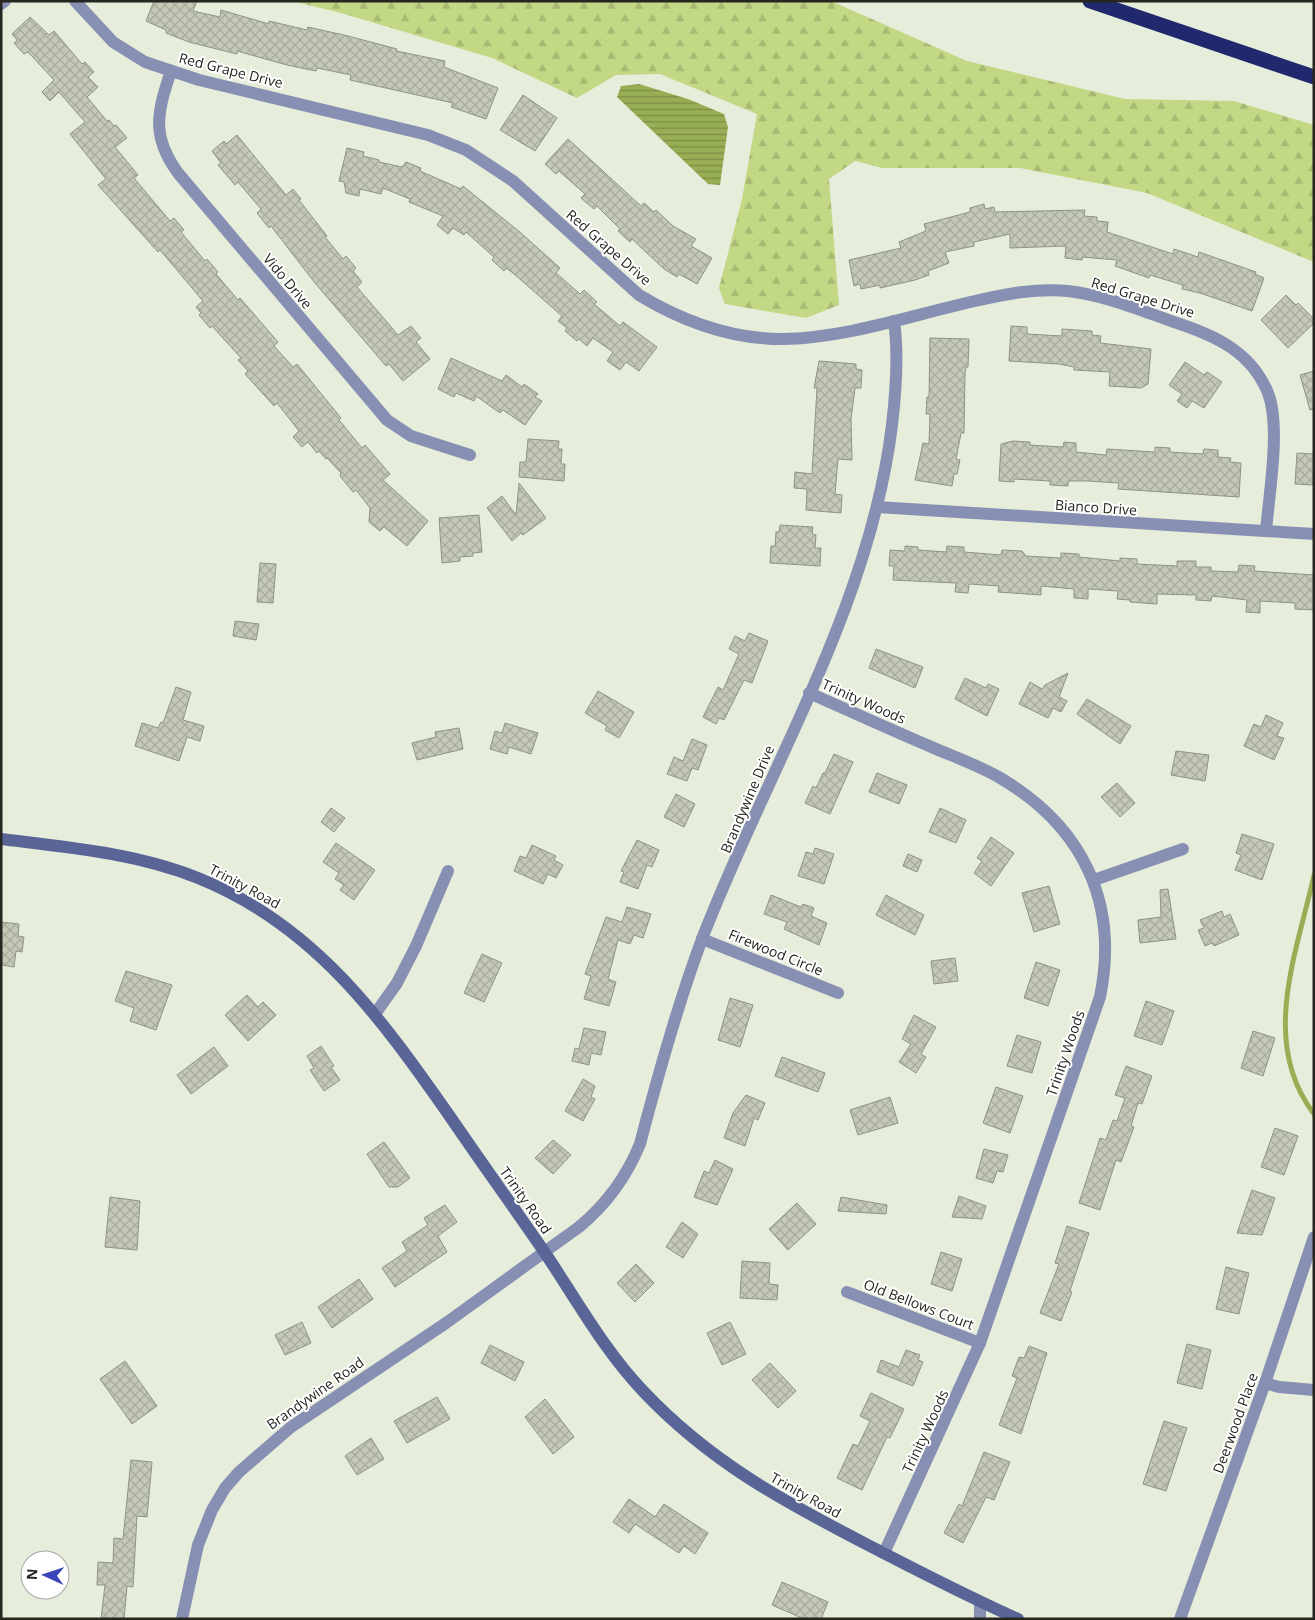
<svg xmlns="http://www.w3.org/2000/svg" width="1315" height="1620" viewBox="0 0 1315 1620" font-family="'Open Sans',sans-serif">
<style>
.forest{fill:url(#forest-firs)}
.water{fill:url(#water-rules)}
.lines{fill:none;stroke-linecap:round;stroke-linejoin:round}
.stream{stroke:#98ae54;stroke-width:5}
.building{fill:url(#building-cross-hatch);stroke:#8e9383}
.street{stroke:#8790b3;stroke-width:12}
.secondary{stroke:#596597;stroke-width:12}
.highway{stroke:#21296e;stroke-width:15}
.labels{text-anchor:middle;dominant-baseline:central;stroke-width:4;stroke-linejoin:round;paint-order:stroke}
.street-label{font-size:14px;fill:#24261f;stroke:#fff}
</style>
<defs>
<pattern id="forest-firs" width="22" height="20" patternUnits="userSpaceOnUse" patternTransform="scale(1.25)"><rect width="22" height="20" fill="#c2d885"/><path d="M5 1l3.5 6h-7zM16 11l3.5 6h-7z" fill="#a7b972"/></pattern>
<pattern id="water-rules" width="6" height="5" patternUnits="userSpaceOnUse" patternTransform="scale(1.25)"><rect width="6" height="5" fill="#98ae54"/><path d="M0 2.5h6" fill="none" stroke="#7c8d45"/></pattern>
<pattern id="building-cross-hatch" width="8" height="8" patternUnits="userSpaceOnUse" patternTransform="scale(1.25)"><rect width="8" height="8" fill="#c3c8b7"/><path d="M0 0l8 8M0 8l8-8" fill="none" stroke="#a7ac9d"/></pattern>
</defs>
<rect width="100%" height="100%" fill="#e7eddb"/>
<polygon class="forest" points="292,1 831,1 967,61 1125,99 1234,101 1314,125 1314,262 1147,193 1020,168 882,168 855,161 829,179 839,305 806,318 725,304 719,288 742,199 757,114 660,74 616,75 577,98 492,58 341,13"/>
<polygon class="water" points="639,84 688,99 724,114 728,127 720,185 708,184 617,97 621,86"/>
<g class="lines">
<path class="stream" d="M1314 875C1297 953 1259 1042 1314 1114"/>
</g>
<g class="building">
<polygon points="154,1 197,1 193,11 220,17 221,10 269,24 269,21 307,30 308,27 348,36 397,49 396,51 445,61 444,67 498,88 486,119 451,107 453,103 350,80 351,75 317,68 316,71 287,65 237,51 237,54 189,42 166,33 166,30 146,21"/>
<polygon points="30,17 49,35 54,31 82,64 85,62 94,72 88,77 98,87 87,97 107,121 109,120 114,126 116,125 127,138 115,147 138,175 134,178 144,190 170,221 174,218 184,230 181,232 205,261 207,259 218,272 216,274 238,300 240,298 278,342 274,346 293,367 297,364 341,418 339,420 362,448 365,445 390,474 383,480 428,521 407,546 384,527 380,531 369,522 370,508 356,490 353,492 340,476 341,473 327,458 326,459 319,451 317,453 308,442 302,447 293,437 299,431 277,403 274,406 245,374 248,371 238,360 241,358 212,326 210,328 199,315 201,313 196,307 203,301 160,250 158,252 98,185 106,179 70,134 85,122 59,92 50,101 42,92 54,80 28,52 24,54 14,43 17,40 12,34"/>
<polygon points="523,95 557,118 535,151 500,130"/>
<polygon points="237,135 286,195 293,189 301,199 299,200 327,236 325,237 343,259 346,256 356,268 353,271 362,282 357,287 398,335 411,326 421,338 416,342 430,359 403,381 389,364 386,366 315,283 271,226 269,228 257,213 261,209 238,182 235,185 218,165 221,163 212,151 224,141 226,144"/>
<polygon points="568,139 641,206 644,203 654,212 656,210 673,226 696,239 691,246 712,258 697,284 679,274 677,277 664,269 632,239 630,242 618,231 620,229 597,206 594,209 581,198 585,194 559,171 556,174 545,164"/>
<polygon points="347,148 364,152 363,156 379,160 379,162 402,167 406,162 421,168 420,171 461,189 463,186 521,233 560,268 556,273 580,294 584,290 597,302 594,304 620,326 623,322 657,347 639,371 626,362 620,370 607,361 613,352 593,338 587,346 579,339 577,341 565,331 567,328 558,321 562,316 513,273 506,268 504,271 492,260 494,257 466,232 464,235 453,228 448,234 437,225 443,216 409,202 410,199 383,188 381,194 360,189 359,196 346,193 344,182 339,181"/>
<polygon points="984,204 985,209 994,207 995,212 1085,210 1084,216 1097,217 1097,221 1108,222 1107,232 1173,254 1174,249 1198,257 1199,252 1256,272 1255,274 1264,278 1252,311 1200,293 1182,289 1183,285 1150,275 1149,278 1115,266 1117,260 1082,257 1082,260 1065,258 1066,246 1010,248 1010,234 974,242 974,246 945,252 949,263 928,271 929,275 915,280 880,288 880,285 861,289 860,284 854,286 849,260 901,248 899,242 926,231 924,224 970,212 970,208"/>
<polygon points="1286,295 1296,305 1298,303 1314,319 1314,323 1288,348 1261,320"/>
<polygon points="1011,326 1027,327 1027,334 1062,336 1062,329 1092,331 1092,335 1101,336 1100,343 1151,349 1148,384 1141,388 1109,386 1110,372 1074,370 1074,367 1059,364 1009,361"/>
<polygon points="930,338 969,339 968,367 966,367 965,374 964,433 961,433 956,459 960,460 957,474 954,474 952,486 915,480 923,443 929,444 930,414 926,414 927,397 929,397"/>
<polygon points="451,358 502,381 506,375 522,387 524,384 538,394 535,397 542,401 525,425 503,410 500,413 476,396 474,401 456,393 454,397 438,389"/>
<polygon points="819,361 856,364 856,369 862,370 861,388 855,388 851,419 852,460 838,459 835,494 842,495 841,513 806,510 807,489 794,488 795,472 812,474 817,388 814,388"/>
<polygon points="1185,362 1204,375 1207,372 1222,382 1204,408 1192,401 1187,408 1177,401 1182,394 1169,385"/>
<polygon points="1314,371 1314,409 1310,410 1300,375"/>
<polygon points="528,439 559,441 558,449 562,449 561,464 565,464 564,481 519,477 520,462 526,462"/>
<polygon points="1013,441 1030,442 1030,445 1063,447 1064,442 1076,443 1076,452 1106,455 1107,449 1155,452 1155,447 1170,448 1170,452 1203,454 1204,449 1218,450 1218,457 1231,458 1230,462 1241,463 1239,497 1118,489 1119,483 1087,481 1068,481 1068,486 1050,485 1050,481 1014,479 1014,482 999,481 1001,444"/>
<polygon points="1297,453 1314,454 1313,485 1295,484"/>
<polygon points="519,483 546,518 523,535 521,533 512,541 487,508 502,496 516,515"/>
<polygon points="479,515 482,552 473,553 473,556 460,557 460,561 442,563 439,518"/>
<polygon points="780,525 813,527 812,534 816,535 815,548 821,548 820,566 770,563 771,546 775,546 776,532 779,532"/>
<polygon points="905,546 918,547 918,550 946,552 947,546 964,547 964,552 1001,555 1002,550 1022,551 1026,556 1061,558 1061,553 1079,554 1079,557 1120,561 1120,558 1137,559 1137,564 1177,566 1177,561 1196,561 1196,567 1211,567 1211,571 1238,572 1239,565 1255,566 1254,571 1314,575 1314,610 1295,609 1295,603 1260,601 1260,613 1246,612 1247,600 1212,596 1211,601 1196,600 1196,595 1157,594 1157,604 1130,602 1130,600 1117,599 1118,591 1088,589 1088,599 1074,598 1074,589 1041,586 1041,595 998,592 999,586 969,584 968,593 955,592 956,583 893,580 894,566 889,566 890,550 905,551"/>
<polygon points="260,563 276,564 273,603 257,602"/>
<polygon points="235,621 259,624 256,640 233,636"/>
<polygon points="749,633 768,641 752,683 744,680 724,720 719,718 716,724 703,717 718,687 723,690 739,654 729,649 735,636 745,641"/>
<polygon points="876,649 923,667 915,688 869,668"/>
<polygon points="1068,673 1059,697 1067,701 1061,712 1053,708 1048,718 1019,704 1030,682 1042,689 1045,685"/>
<polygon points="965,678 986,688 988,684 999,689 987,716 955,699"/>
<polygon points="176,687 191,692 183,720 204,726 200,741 187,737 179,761 135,746 142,723 158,728 161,722 163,723"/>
<polygon points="598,691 634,712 619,738 605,730 607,726 585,713"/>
<polygon points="1087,699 1131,726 1120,744 1077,714"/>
<polygon points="1266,715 1283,723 1277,736 1284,738 1274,760 1244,746 1254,724 1261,727"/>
<polygon points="505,723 538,733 531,754 509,747 507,754 490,749 495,731 502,733"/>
<polygon points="459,728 463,749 417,760 412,743 436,737 435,732"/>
<polygon points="692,739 707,745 698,770 692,768 687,781 667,774 674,757 683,761"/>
<polygon points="1176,751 1209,755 1205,781 1171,775"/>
<polygon points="834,754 853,762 830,814 805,803 813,786 816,788 823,773 825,773"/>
<polygon points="877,773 907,785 899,804 869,792"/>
<polygon points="1117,783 1135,803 1120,817 1101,797"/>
<polygon points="676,794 695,804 684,827 664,817"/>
<polygon points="331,808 345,818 334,832 321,822"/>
<polygon points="940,808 966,820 956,843 929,832"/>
<polygon points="1242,834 1274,844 1262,880 1235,870 1241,855 1236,853"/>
<polygon points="991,837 1014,853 991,886 974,873 982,861 977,858"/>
<polygon points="637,840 659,850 652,867 647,865 638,889 620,882 624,872 621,871"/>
<polygon points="336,843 375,870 354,900 340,890 344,885 335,879 339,873 323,862"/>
<polygon points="532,845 556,856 554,860 563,865 556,878 548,874 543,884 514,871 520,856 526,858"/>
<polygon points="815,848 834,854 824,884 798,876 806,852 813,854"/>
<polygon points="908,854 922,860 917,872 903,866"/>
<polygon points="1049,886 1060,924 1034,932 1022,893"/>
<polygon points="1168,889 1176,939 1140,943 1138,920 1161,917 1160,890"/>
<polygon points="771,895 801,907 803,904 814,908 811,916 827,923 819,945 784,929 787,922 764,914"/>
<polygon points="886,895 924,915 915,935 876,915"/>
<polygon points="627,907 651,914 643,938 634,935 630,944 618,940 608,979 616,982 609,1006 584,999 591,976 585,974 606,917 622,922"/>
<polygon points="1222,911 1224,917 1230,914 1239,935 1214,946 1212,943 1205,946 1198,930 1204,928 1200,920"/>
<polygon points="1,922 19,924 18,936 24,937 22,952 16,951 14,967 1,965"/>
<polygon points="482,954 502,963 484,1002 464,993"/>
<polygon points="955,958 958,981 934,984 931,961"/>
<polygon points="1036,962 1060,970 1048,1006 1024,998"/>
<polygon points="126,971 172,985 156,1030 130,1021 134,1008 115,1001"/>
<polygon points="247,995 258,1007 263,1002 276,1015 248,1041 225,1015"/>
<polygon points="730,998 753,1005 740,1047 718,1040"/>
<polygon points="1146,1001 1174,1011 1162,1045 1134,1036"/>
<polygon points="914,1015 936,1027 921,1054 926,1057 916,1073 899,1062 911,1044 902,1039"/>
<polygon points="584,1028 606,1032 601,1055 591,1053 589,1065 572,1061 575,1048 579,1049"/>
<polygon points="1253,1031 1275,1038 1263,1076 1241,1068"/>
<polygon points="1017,1035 1041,1042 1032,1073 1007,1066"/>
<polygon points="321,1046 334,1066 331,1067 340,1080 324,1091 310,1070 314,1068 307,1056"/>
<polygon points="214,1047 228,1066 191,1094 177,1075"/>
<polygon points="782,1057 825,1073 818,1092 775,1076"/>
<polygon points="1126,1066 1152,1076 1142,1104 1138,1103 1131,1126 1134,1127 1121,1162 1116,1160 1100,1210 1079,1203 1100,1138 1106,1140 1113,1120 1117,1121 1125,1098 1115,1095"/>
<polygon points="583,1079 595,1086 591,1097 595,1099 583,1121 565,1111"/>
<polygon points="996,1087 1023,1096 1010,1133 983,1123"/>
<polygon points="746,1095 765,1103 758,1120 754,1118 745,1146 724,1138 733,1113"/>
<polygon points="890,1097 898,1123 858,1135 850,1110"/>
<polygon points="1275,1128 1298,1136 1284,1175 1261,1167"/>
<polygon points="553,1140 571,1155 553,1174 535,1158"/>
<polygon points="384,1142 410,1178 398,1187 389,1187 367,1154"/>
<polygon points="984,1149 1008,1155 1003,1172 997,1171 993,1183 976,1178"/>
<polygon points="715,1160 733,1169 717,1205 694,1197 704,1171 709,1173"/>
<polygon points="1252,1190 1275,1198 1262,1235 1237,1233"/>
<polygon points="959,1196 986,1206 982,1219 952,1217"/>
<polygon points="110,1197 140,1201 137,1250 105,1247"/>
<polygon points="841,1197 887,1205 886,1214 838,1211"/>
<polygon points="797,1203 816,1224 788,1250 769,1229"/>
<polygon points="445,1205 457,1222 438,1236 447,1252 395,1287 382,1268 407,1251 402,1242 428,1225 424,1218"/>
<polygon points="682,1222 698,1234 683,1258 666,1247"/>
<polygon points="1067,1226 1089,1233 1070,1291 1072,1292 1061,1321 1040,1313 1059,1264 1055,1263"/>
<polygon points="941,1252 962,1259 952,1291 931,1284"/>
<polygon points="742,1261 770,1263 769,1284 778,1285 777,1300 740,1298"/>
<polygon points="636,1264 654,1283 635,1302 617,1283"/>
<polygon points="1226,1267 1249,1273 1239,1314 1216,1309"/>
<polygon points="359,1279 373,1299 332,1328 318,1307"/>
<polygon points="302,1322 311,1343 285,1355 275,1335"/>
<polygon points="730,1322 746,1354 722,1365 707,1333"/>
<polygon points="1187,1344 1211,1350 1202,1389 1177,1383"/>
<polygon points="490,1345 524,1362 515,1381 481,1363"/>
<polygon points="1029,1346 1047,1353 1021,1434 999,1425 1017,1378 1012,1376 1019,1357 1024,1358"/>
<polygon points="906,1350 920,1355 918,1360 923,1362 913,1386 877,1372 881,1360 899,1367"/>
<polygon points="125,1361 157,1406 132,1424 100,1379"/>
<polygon points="770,1363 796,1391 778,1408 752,1380"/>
<polygon points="871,1393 904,1409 890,1438 887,1437 862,1490 837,1478 853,1444 858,1446 870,1421 860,1416"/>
<polygon points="437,1397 450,1419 407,1443 394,1421"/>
<polygon points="545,1399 574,1437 553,1454 525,1417"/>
<polygon points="1164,1421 1187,1428 1166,1491 1143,1484"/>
<polygon points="371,1438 384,1459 357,1475 345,1456"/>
<polygon points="984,1452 1010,1462 994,1500 986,1497 963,1543 944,1533 959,1504 962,1506"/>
<polygon points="131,1460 152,1462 147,1517 137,1516 133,1587 127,1586 124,1619 101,1619 105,1585 97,1585 98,1562 113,1563 114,1538 123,1539"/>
<polygon points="629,1499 655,1517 664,1504 708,1533 695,1554 684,1546 679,1553 635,1524 629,1533 613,1522"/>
<polygon points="782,1582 828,1602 821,1619 804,1619 772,1605"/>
</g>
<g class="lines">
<g class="street">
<path d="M75 1 113 42 145 62 199 80 428 135 466 150 513 181 639 295C682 321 731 339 782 339 847 338 912 315 975 301 1005 294 1036 288 1068 291 1104 295 1140 310 1174 322 1214 335 1251 351 1268 393 1281 426 1269 494 1266 531"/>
<polyline points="1,4 5,1"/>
<path d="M171 71C157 113 151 136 178 173L387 420 411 436 470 455"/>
<polyline points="877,507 1314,534"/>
<path d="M809 693C848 710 887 728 927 745 951 756 979 765 1002 779 1084 828 1119 904 1100 997L980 1343 884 1553"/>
<polyline points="1094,880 1183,849"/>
<polyline points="702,939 838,993"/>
<polyline points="375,1014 397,983 416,946 448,871"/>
<polyline points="847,1292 980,1343"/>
<polyline points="1265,1383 1279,1387 1314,1390"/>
<path d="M182 1619 198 1545 212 1510 225 1488 239 1472 291 1427 446 1323 579 1227C607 1204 626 1178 640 1144 658 1075 677 1006 702 939 767 770 870 607 892 425 896 391 899 355 894 321"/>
<polyline points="980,1619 980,1602"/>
<polyline points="1180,1619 1265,1383 1314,1237"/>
</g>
<path class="secondary" d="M1 839C66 847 136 853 198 878 315 925 381 1018 451 1118 481 1162 512 1205 543 1250 575 1297 603 1349 643 1391 710 1462 783 1501 868 1545 918 1571 967 1596 1018 1619"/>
<polyline class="highway" points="1090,1 1314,77"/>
</g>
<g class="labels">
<g class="street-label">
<text transform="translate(231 70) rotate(14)">Red Grape Drive</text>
<text transform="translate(609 247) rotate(41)">Red Grape Drive</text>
<text transform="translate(288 281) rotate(50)">Vido Drive</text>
<text transform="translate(1143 297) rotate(17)">Red Grape Drive</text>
<text transform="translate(1096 507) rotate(4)">Bianco Drive</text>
<text transform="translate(864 701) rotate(24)">Trinity Woods</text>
<text transform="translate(747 799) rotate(-67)">Brandywine Drive</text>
<text transform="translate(245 886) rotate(28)">Trinity Road</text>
<text transform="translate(776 952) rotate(22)">Firewood Circle</text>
<text transform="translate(1065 1053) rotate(-71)">Trinity Woods</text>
<text transform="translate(526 1200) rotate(55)">Trinity Road</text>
<text transform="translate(919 1304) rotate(21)">Old Bellows Court</text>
<text transform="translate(315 1393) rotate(-35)">Brandywine Road</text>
<text transform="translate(1235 1423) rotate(-70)">Deerwood Place</text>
<text transform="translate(925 1431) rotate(-65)">Trinity Woods</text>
<text transform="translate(806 1495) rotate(29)">Trinity Road</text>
</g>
</g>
<rect width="1315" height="1620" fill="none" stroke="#24261f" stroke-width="5"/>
<g transform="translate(45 1575) rotate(273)"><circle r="24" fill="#ffffff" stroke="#a7a8a5"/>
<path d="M0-4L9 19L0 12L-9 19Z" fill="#3b45b9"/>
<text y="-8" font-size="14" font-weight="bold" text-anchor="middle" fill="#24261f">N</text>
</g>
</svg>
